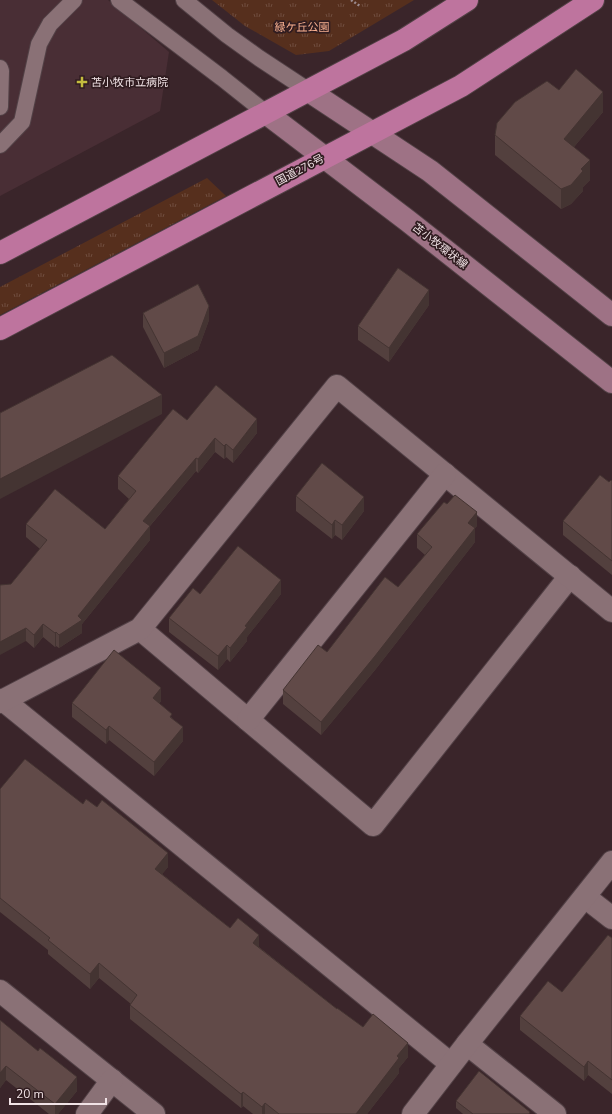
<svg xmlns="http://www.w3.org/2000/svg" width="612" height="1114" viewBox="0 0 612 1114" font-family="'Nunito Sans','Noto Sans JP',sans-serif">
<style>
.built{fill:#492e35}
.grass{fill:url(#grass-tufts)}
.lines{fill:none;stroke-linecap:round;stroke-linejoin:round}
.service-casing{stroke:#524146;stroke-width:18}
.minor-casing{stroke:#524146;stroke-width:24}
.tertiary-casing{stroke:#524146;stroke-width:24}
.secondary-casing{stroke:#524146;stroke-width:24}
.trunk-casing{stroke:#524146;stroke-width:24}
.path{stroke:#9b8a8e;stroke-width:2.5;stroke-dasharray:2 2;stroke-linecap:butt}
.service{stroke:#8a7176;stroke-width:16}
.minor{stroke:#8a7176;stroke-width:22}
.tertiary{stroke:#8a7176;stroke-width:22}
.secondary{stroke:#9e7285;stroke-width:22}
.trunk{stroke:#be749e;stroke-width:22}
.wall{fill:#53403e}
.shaded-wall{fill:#443432}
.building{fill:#614a48;stroke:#443432}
.poi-dot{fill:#c4bc3e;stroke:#301c20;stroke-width:1.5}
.labels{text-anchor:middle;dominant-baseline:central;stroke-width:3.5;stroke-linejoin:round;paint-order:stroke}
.park-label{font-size:11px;fill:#f7af8f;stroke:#301c20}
.poi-label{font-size:11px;fill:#f1e3e6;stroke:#301c20;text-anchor:start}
.street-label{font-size:11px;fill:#f1e3e6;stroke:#301c20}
</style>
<defs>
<pattern id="grass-tufts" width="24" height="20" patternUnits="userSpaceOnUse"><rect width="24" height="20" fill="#562f1d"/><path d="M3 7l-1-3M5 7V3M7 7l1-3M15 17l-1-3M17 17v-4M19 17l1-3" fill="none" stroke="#6f4d3e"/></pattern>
</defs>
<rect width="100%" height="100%" fill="#3a252a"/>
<polygon class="built" points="0,0 108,0 169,52 160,111 0,196"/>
<g class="grass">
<polygon points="212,0 414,0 329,51 296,55 245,26"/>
<polygon points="207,178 226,196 0,315 0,287"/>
</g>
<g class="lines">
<g class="service-casing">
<g id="service">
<polyline points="119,0 222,78 266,113"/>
<polyline points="184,0 227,35 259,58 309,91"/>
<polyline points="0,68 1,71 0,107"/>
<polyline points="0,145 22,122 39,44 50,24 74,0"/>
</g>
</g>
<g class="minor-casing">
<g id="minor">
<polyline points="140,629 373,825 570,576"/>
<polyline points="3,700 451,1064"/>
<polyline points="0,702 140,629 337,386 612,611"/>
<polyline points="248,720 445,474"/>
<polyline points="585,897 612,918"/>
<polyline points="0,991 154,1114"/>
<polyline points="467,1044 555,1114"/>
<polyline points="87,1114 112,1080"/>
</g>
</g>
<g class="tertiary-casing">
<polyline id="tertiary" points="413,1114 467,1044 612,862"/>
</g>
<g class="secondary-casing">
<g id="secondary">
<polyline points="309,91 430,171 612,315"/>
<polyline points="266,113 408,221 612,382"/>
</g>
</g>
<g class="trunk-casing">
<g id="trunk">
<polyline points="0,253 404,40 467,0"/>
<polyline points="0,329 461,86 593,0"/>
</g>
</g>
<polyline class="path" points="351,0 360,6"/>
<use href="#service" class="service"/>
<use href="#minor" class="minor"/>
<use href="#tertiary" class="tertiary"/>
<use href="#secondary" class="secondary"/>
<use href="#trunk" class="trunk"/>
</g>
<g class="wall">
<polygon points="559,90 603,112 574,147 590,180 583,187 583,191 571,204 561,209 495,155 495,135"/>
<polygon points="429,305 389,362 358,340 358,326"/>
<polygon points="143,313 209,320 198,350 164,368 143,327"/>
<polygon points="187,420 257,433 233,463 226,457 224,459 215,452 198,473 196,471 150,526 150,540 82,624 82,633 59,648 56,646 55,647 43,637 34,648 26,641 11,584 40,549 26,537 26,524 105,529 129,499 118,489 118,476"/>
<polygon points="612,481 612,575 563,535 563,521 609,482"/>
<polygon points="296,496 364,511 342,540 335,535 332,539 296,511"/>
<polygon points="477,526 475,528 475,542 375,670 321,735 283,704 283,690 327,652 398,587 425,555 417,548 417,534"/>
<polygon points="200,594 281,594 247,637 247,641 230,662 227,659 218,670 169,632 169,618"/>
<polygon points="161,701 159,704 172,718 183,741 154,776 109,740 106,744 72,717 72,703"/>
<polygon points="0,789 83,804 168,867 162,874 230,928 259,947 337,1009 363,1027 408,1057 399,1068 399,1073 367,1114 253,1114 243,1106 241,1108 130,1019 130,1005 131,1004 99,978 90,989 48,954 48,950 0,912"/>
<polygon points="612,938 612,1094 588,1075 584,1081 520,1030 520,1016 562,992"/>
<polygon points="0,1020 77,1091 58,1114 49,1114 6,1080 0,1088"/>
<polygon points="456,1101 530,1114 463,1114 456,1108"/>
</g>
<g class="shaded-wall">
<polygon points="603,92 603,112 564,159 564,139"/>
<polygon points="590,160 590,180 583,187 583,191 571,204 561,209 561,189"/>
<polygon points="429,290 429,305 389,362 389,348"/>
<polygon points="209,306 209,320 198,350 164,368 164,353"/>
<polygon points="162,395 162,414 0,499 0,479"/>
<polygon points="257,419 257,433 233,463 233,450"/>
<polygon points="215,438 215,452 198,473 198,459"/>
<polygon points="226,444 226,457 224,459 224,446"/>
<polygon points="196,458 196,471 143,534 143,521"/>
<polygon points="364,497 364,511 342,540 342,525"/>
<polygon points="477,512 477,526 468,537 468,523"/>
<polygon points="335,520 335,535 332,539 332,525"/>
<polygon points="150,526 150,540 82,624 82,633 59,648 59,635 78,616"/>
<polygon points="475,528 475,542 375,670 321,735 321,722"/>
<polygon points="281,580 281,594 247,637 247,641 230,662 230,648 245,626"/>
<polygon points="43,624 43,637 34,648 34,635"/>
<polygon points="26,628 26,641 0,655 0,642"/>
<polygon points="56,632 56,646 55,647 55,633"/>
<polygon points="227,645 227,659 218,670 218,656"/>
<polygon points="161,688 161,701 153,712 153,698"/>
<polygon points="109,726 109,740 106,744 106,730"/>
<polygon points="183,727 183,741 154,776 154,762"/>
<polygon points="168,853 168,867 155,883 155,869"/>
<polygon points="259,935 259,949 253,943"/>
<polygon points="99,963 99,978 90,989 90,974"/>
<polygon points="408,1043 408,1057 399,1068 399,1073 367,1114 356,1114 397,1056"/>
<polygon points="588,1061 588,1075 584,1081 584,1067"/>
<polygon points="6,1066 6,1080 0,1088 0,1073"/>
<polygon points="77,1077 77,1091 58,1114 55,1114 55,1104"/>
<polygon points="243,1092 243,1106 241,1108 241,1094"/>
<polygon points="265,1103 265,1114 262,1114 262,1107"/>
</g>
<g class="building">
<polygon points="576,69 603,92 564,139 590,160 581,169 583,171 571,185 561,189 495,135 497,123 515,102 547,81 559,90"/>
<polygon points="398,268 429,290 389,348 358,326"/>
<polygon points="198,284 209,306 198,336 164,353 143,313"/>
<polygon points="112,355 162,395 0,479 0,413"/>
<polygon points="216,385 257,419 233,450 226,444 224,446 215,438 198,459 196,458 143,521 150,526 78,616 82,620 59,635 56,632 55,633 43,624 34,635 26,628 0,642 0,585 11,584 47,540 26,524 55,489 105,529 136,491 118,476 173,409 187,420"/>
<polygon points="322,463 364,497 342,525 335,520 332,525 296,496"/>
<polygon points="600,475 609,482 611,480 612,481 612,561 563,521"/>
<polygon points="455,495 477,512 468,523 475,528 375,656 321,722 283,690 318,645 327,652 385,577 398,587 432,547 417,534 444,502 447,504"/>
<polygon points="238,546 281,580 245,626 247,627 230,648 227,645 218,656 169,618 193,588 200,594"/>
<polygon points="114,650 161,688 153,698 172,714 170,717 183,727 154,762 109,726 106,730 72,703"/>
<polygon points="25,759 83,804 86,799 97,807 102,800 168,853 155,869 230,928 238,918 259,935 253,943 337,1009 337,1008 363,1027 373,1014 408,1043 397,1056 399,1058 356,1114 279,1114 265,1103 262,1107 243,1092 241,1094 130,1005 137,995 99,963 90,974 48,940 50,938 0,898 0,789"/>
<polygon points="608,935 612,938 612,1080 588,1061 584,1067 520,1016 548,981 562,992"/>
<polygon points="0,1020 38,1051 40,1048 77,1077 55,1104 6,1066 0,1073"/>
<polygon points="479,1071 530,1112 529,1114 473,1114 456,1101"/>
</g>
<path class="poi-dot" d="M80 76h4v4h4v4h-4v4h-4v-4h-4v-4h4z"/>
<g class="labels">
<g class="park-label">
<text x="302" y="27">緑ケ丘公園</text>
</g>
<g class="poi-label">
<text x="91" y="82">苫小牧市立病院</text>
</g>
<g class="street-label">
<text transform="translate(300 170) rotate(-28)">国道276号</text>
<text transform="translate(440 246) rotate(38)">苫小牧環状線</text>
</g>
</g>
<path d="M10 1098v6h96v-6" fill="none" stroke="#f1e3e6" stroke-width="2"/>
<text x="16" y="1098" font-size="12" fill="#f1e3e6" stroke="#301c20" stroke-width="3" paint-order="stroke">20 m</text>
</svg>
